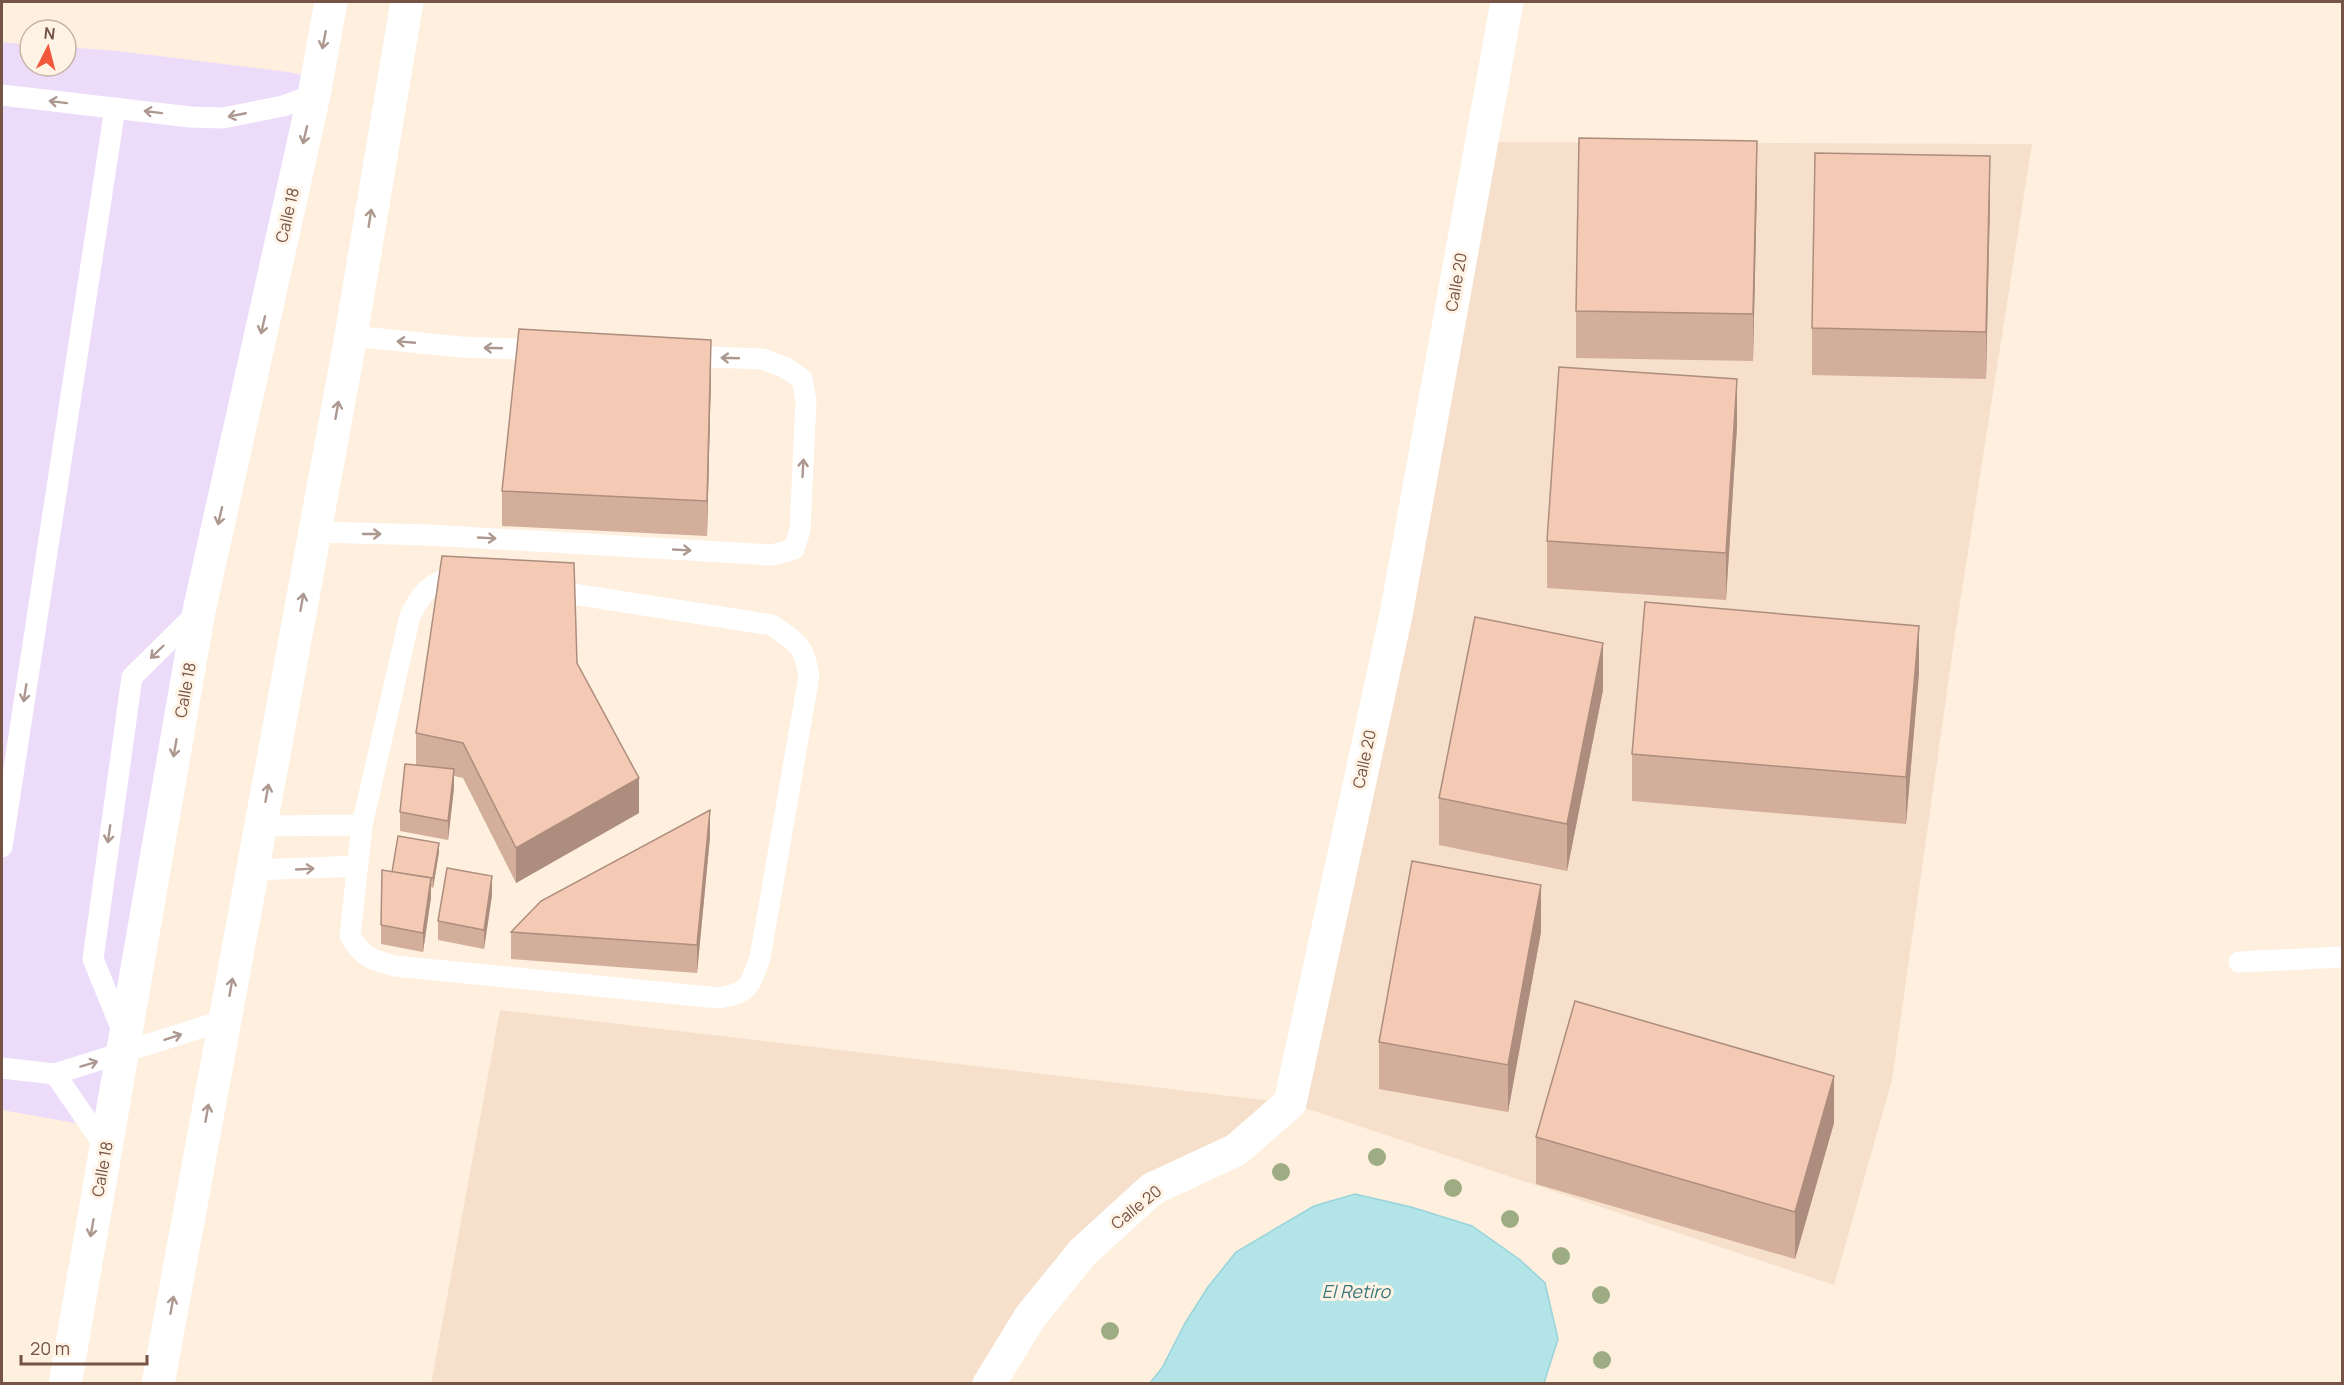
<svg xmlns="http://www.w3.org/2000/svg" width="2344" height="1385" viewBox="0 0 2344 1385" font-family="Manrope,sans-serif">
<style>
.residential{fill:#f6e0cc}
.education{fill:#eddbfa}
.water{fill:#b2e4e8;stroke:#98d4da;stroke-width:1.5}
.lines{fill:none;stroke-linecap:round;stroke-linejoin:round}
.service{stroke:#fff;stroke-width:21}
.minor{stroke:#fff;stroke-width:33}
.secondary{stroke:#fff;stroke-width:33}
.tree{fill:#9eac84}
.wall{fill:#d3ae9b}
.shaded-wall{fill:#ac8d7e}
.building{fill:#f5cab4;stroke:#ac8d7e;stroke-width:1.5}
.oneway{stroke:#ac988f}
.labels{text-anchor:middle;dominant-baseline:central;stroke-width:6;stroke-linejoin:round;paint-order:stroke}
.street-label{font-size:16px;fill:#755345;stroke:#fff3e6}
.water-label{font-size:18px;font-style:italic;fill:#38767c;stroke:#fff3e6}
</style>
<rect width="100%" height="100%" fill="#feefde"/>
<polygon class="residential" points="1481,142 2032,144 1955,635 1892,1080 1834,1285 1290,1103 1152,1189 989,1383 431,1384 500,1010 1290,1103"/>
<polygon class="education" points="2,42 30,45 30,66 66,66 66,47 118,51 288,72 317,78 109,1129 2,1110"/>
<polygon class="water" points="1355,1194 1411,1207 1472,1226 1519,1259 1545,1283 1558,1339 1544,1383 1150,1383 1162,1368 1185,1323 1208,1287 1236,1252 1314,1206"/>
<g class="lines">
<g class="service">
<polyline points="2,95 190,117 223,118 283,106 314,95"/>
<polyline points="351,336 461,347 544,350"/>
<polyline points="315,532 429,535 772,555 794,549 800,530 806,401 802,379 786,368 763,359 683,356"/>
<path d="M458 576 772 625C797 643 804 644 809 676L760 958C749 988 750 992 719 998L395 966C372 960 363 958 350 936L362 825 410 616C423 590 429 583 458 576Z"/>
<polyline points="261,826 362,825"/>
<polyline points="2,847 115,108"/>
<polyline points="252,870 358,866"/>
<polyline points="2239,962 2342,957"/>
<polyline points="124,1035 93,959 132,677 199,611"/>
<polyline points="2,1068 55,1074 225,1020"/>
<polyline points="55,1074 106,1148"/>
</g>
<polyline class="minor" points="989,1384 1030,1317 1083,1252 1152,1189 1236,1150 1290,1103 1396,615 1507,2"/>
<g class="secondary">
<polyline points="65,1384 199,611 314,95 331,2"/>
<polyline points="158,1384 351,336 407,2"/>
</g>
</g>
<g class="tree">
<circle cx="1377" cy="1157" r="9"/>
<circle cx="1281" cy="1172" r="9"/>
<circle cx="1453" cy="1188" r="9"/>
<circle cx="1510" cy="1219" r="9"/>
<circle cx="1561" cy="1256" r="9"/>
<circle cx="1601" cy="1295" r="9"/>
<circle cx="1110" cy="1331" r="9"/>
<circle cx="1602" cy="1360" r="9"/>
</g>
<g class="wall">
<polygon points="1757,188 1753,361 1576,358 1576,311"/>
<polygon points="1990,203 1986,379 1812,375 1812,328"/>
<polygon points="711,375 707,536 502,526 502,491"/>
<polygon points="1737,426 1726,600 1547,588 1547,541"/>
<polygon points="577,663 639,813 516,883 463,778 454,776 454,788 448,840 400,831 400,812 416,765 416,733"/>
<polygon points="1919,673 1906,824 1632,801 1632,754"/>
<polygon points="1603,690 1567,871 1439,845 1439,798"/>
<polygon points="710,837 697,973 511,959 511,932"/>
<polygon points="439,852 433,888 431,887 431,897 423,952 381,944 381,925 392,872"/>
<polygon points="492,895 484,949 438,940 438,921"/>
<polygon points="1541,932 1508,1112 1379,1089 1379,1042"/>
<polygon points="1834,1123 1795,1259 1536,1184 1536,1137"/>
</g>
<g class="shaded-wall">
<polygon points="1757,141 1757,188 1753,361 1753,314"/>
<polygon points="1990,156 1990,203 1986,379 1986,332"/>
<polygon points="711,340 711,375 707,536 707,501"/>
<polygon points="1737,379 1737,426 1726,600 1726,553"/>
<polygon points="1919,626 1919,673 1906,824 1906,777"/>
<polygon points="1603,643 1603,690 1567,871 1567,824"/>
<polygon points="454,769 454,788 448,840 448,821"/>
<polygon points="639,778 639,813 516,883 516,848"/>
<polygon points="710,810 710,837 697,973 697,945"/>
<polygon points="439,843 439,852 433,888 433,878"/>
<polygon points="492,876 492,895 484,949 484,930"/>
<polygon points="431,878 431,897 423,952 423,933"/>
<polygon points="1541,885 1541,932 1508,1112 1508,1065"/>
<polygon points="1834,1076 1834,1123 1795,1259 1795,1212"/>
</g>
<g class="building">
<polygon points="1579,138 1757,141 1753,314 1576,311"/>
<polygon points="1815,153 1990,156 1986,332 1812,328"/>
<polygon points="519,329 711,340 707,501 502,491"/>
<polygon points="1559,367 1737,379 1726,553 1547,541"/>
<polygon points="442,556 574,563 577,663 639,778 516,848 463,743 416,733"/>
<polygon points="1645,602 1919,626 1906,777 1632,754"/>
<polygon points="1475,617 1603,643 1567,824 1439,798"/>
<polygon points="405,764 454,769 448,821 400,812"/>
<polygon points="710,810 697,945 511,932 541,901"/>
<polygon points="398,836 439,843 433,878 392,872"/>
<polygon points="1412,861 1541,885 1508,1065 1379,1042"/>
<polygon points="447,868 492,876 484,930 438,921"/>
<polygon points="382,870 431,878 423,933 381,925"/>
<polygon points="1575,1001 1834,1076 1795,1212 1536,1137"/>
</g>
<defs><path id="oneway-shaft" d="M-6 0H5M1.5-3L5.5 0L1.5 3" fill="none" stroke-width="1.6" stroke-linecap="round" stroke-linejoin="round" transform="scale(1.5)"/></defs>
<g class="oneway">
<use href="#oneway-shaft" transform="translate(324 40) rotate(101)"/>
<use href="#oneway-shaft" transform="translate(58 102) rotate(-173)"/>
<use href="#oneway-shaft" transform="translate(153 112) rotate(-173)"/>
<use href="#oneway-shaft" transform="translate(237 115) rotate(169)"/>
<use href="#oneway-shaft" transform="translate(305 135) rotate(103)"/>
<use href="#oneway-shaft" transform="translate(370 218) rotate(-81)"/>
<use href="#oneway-shaft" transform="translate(263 325) rotate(103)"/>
<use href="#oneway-shaft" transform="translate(406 342) rotate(-175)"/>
<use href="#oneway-shaft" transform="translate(493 348) rotate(-178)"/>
<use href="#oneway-shaft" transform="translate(730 358) rotate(-178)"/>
<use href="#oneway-shaft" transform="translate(337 410) rotate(-80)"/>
<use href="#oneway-shaft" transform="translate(803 468) rotate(-87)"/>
<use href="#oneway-shaft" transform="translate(220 516) rotate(103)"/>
<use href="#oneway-shaft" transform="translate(372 534)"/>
<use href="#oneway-shaft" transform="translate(487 538) rotate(3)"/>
<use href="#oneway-shaft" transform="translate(682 550) rotate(3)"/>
<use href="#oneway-shaft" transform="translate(302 602) rotate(-80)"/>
<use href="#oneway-shaft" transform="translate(157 652) rotate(136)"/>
<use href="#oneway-shaft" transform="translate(25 693) rotate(99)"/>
<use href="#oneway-shaft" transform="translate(175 748) rotate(100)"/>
<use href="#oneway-shaft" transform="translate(267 793) rotate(-80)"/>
<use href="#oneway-shaft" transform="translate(109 834) rotate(98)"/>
<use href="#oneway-shaft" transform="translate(305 869) rotate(-3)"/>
<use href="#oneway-shaft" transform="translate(231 987) rotate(-80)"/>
<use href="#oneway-shaft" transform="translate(173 1037) rotate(-18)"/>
<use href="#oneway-shaft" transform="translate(89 1064) rotate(-17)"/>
<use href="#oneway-shaft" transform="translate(207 1113) rotate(-80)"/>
<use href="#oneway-shaft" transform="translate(92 1228) rotate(100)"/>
<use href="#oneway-shaft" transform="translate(172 1305) rotate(-80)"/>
</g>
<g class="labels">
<g class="street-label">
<text transform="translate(287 215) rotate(-77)">Calle 18</text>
<text transform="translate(1456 282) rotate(-80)">Calle 20</text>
<text transform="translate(185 690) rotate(-80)">Calle 18</text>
<text transform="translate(1364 759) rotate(-78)">Calle 20</text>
<text transform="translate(102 1169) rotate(-80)">Calle 18</text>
<text transform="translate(1136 1207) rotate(-39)">Calle 20</text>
</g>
<g class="water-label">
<text x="1356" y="1291">El Retiro</text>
</g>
</g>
<rect width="2344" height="1385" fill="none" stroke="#755345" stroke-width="6"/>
<g transform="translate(48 48) rotate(6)"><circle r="28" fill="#fff3e6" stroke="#c8b3a6" stroke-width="1.5"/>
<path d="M0-4.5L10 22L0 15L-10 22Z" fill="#f1573a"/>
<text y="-9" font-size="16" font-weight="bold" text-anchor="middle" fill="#755345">N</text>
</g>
<path d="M21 1355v9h126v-9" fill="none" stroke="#755345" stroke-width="3"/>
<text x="30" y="1355" font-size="18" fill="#755345" stroke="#fff3e6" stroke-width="4.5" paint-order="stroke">20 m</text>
</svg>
